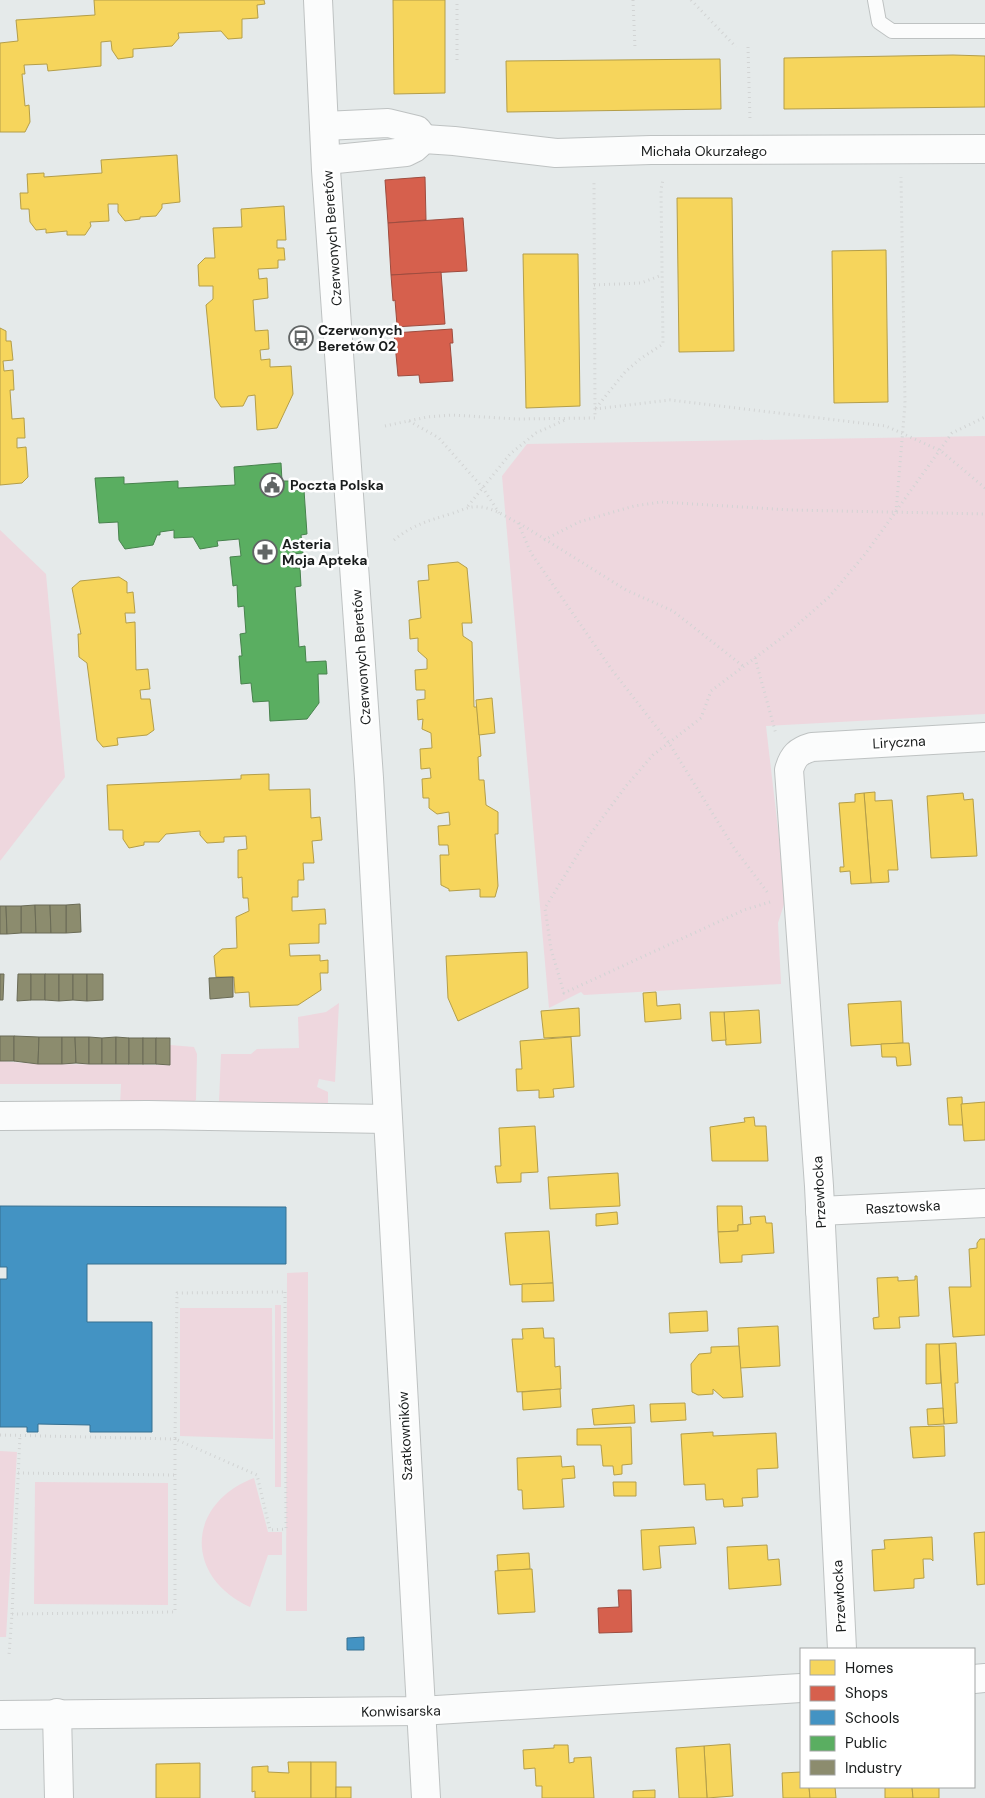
<svg xmlns="http://www.w3.org/2000/svg" width="985" height="1798" viewBox="0 0 985 1798" font-family="'DM Sans',sans-serif">
<style>
.green{fill:#eed7de}
.homes{fill:#f6d55c;stroke:#b49e49}
.shops{fill:#d6604d;stroke:#9e4c3f}
.schools{fill:#4393c3;stroke:#377091}
.public{fill:#5aae61;stroke:#47824d}
.industry{fill:#8c8c6e;stroke:#6a6b56}
.lines{fill:none;stroke-linecap:round;stroke-linejoin:round}
.service-casing{stroke:#bec2c2;stroke-width:16}
.minor-casing{stroke:#bec2c2;stroke-width:30}
.path{stroke:#d2d4d4;stroke-width:3;stroke-dasharray:1 4;stroke-linecap:butt}
.service{stroke:#fbfcfc;stroke-width:14}
.minor{stroke:#fbfcfc;stroke-width:28}
.labels{text-anchor:middle;dominant-baseline:central;stroke-width:5;stroke-linejoin:round;paint-order:stroke}
.street-label{font-size:14px;fill:#1a1d1d;stroke:#fff}
.poi-label{font-size:14px;font-weight:bold;fill:#1a1d1d;stroke:#fff;text-anchor:start}
</style>
<rect width="100%" height="100%" fill="#e5eaea"/>
<g class="green">
<polygon points="985,436 985,714 766,726 786,898 778,923 781,984 584,995 581,992 549,1008 502,476 527,444"/>
<polygon points="0,530 46,574 65,777 0,861"/>
<polygon points="339,1003 335,1082 319,1079 317,1087 328,1092 328,1106 223,1106 219,1102 221,1054 251,1054 257,1049 299,1048 298,1017 326,1012"/>
<polygon points="170,1045 194,1047 197,1054 196,1100 190,1106 120,1106 121,1084 0,1084 0,1061 38,1064 170,1065"/>
<polygon points="308,1272 307,1611 286,1611 287,1273"/>
<rect x="275" y="1305" width="6" height="182"/>
<polygon points="180,1308 272,1308 273,1439 180,1436"/>
<polygon points="0,1451 17,1452 6,1637 0,1637"/>
<path d="M254 1478 268 1532H282V1555H268L250 1607C184 1577 186 1504 254 1478Z"/>
<polygon points="35,1482 168,1483 168,1605 34,1604"/>
</g>
<g class="homes">
<polygon points="94,0 264,0 265,4 257,5 258,18 242,19 242,38 228,39 221,31 178,33 179,38 172,46 133,49 133,57 118,59 112,50 111,41 101,42 101,66 48,71 47,64 24,65 25,74 22,74 25,106 29,105 30,122 25,132 0,132 0,43 18,41 16,20 95,15"/>
<polygon points="393,0 445,0 445,93 394,94"/>
<polygon points="953,55 985,56 985,107 784,109 784,58"/>
<polygon points="720,59 721,109 507,112 506,61"/>
<polygon points="177,155 180,202 162,204 162,208 156,216 140,217 140,219 125,221 118,212 118,204 108,204 109,221 90,222 91,226 85,235 67,235 67,231 46,233 46,229 36,230 30,222 29,209 21,209 20,193 28,193 27,174 44,173 44,177 102,173 101,160"/>
<polygon points="677,198 732,198 734,351 679,352"/>
<polygon points="284,206 286,240 277,240 277,248 284,248 285,260 278,260 278,268 258,269 259,279 267,278 268,298 253,300 255,331 268,330 269,349 260,350 261,360 270,359 270,367 291,366 293,394 277,428 257,430 255,395 248,396 243,406 221,407 215,398 206,305 213,299 213,286 199,286 198,265 205,258 215,258 213,228 242,227 241,209"/>
<polygon points="886,250 888,402 834,403 832,251"/>
<polygon points="523,254 578,254 580,406 526,408"/>
<polygon points="0,328 6,331 6,341 11,341 13,360 3,361 4,371 13,370 14,390 10,390 12,419 24,418 25,438 17,438 17,448 26,447 28,477 22,483 0,485"/>
<polygon points="458,562 467,568 472,623 462,623 463,636 472,642 474,707 477,707 481,756 478,757 479,780 484,780 486,805 498,812 498,834 495,834 498,886 495,897 480,897 480,889 449,891 449,889 441,885 440,855 449,855 448,845 439,845 438,826 450,825 449,812 437,814 429,808 429,798 423,798 422,779 431,778 430,768 421,769 420,749 432,748 431,733 422,729 423,719 418,720 417,700 425,699 425,690 416,690 415,670 427,669 427,659 418,651 418,638 410,639 409,620 421,618 418,581 429,580 428,565"/>
<polygon points="119,577 127,582 127,593 133,592 135,613 125,613 126,623 135,622 136,670 148,669 150,689 140,690 141,699 150,699 154,730 147,735 117,738 118,745 103,747 97,740 87,663 79,657 78,634 81,634 72,588 80,581"/>
<polygon points="492,698 495,733 479,735 476,700"/>
<polygon points="269,774 269,790 310,789 311,818 320,817 322,840 312,841 314,863 303,863 304,880 298,880 298,897 292,897 292,911 325,909 326,924 319,924 319,943 289,944 290,956 320,955 320,961 328,960 328,973 320,973 321,990 298,1005 250,1007 249,992 235,993 234,977 216,977 214,956 222,949 237,948 236,917 249,911 248,898 243,898 242,877 238,878 238,850 247,849 246,836 224,837 224,842 207,843 200,835 200,831 166,834 159,842 144,842 144,845 129,848 123,839 123,830 109,830 107,785 241,779 241,775"/>
<polygon points="875,792 875,801 892,800 898,870 888,870 889,882 871,883 864,793"/>
<polygon points="864,793 871,883 851,884 850,871 840,872 840,867 844,867 839,803 855,802 855,794"/>
<polygon points="963,793 964,800 973,799 977,856 931,858 927,796"/>
<polygon points="527,952 528,988 458,1021 448,998 446,956"/>
<polygon points="656,992 657,1006 680,1004 681,1019 645,1022 643,993"/>
<polygon points="901,1001 903,1043 851,1046 848,1004"/>
<polygon points="579,1008 580,1036 544,1038 541,1011"/>
<polygon points="759,1010 761,1043 726,1045 724,1012"/>
<polygon points="710,1012 724,1012 726,1040 712,1041"/>
<polygon points="571,1037 574,1087 553,1089 554,1097 539,1098 539,1090 517,1091 516,1069 522,1069 520,1041"/>
<polygon points="903,1043 909,1043 911,1065 897,1066 896,1057 882,1057 881,1044"/>
<polygon points="962,1097 963,1125 949,1125 947,1098"/>
<polygon points="985,1102 985,1140 964,1141 961,1104"/>
<polygon points="754,1117 755,1126 766,1126 768,1161 712,1161 710,1127 745,1122 744,1118"/>
<polygon points="535,1126 538,1172 521,1173 521,1182 497,1183 495,1166 501,1166 499,1128"/>
<polygon points="618,1173 620,1206 550,1209 548,1177"/>
<polygon points="717,1206 742,1206 743,1225 738,1225 738,1231 718,1232"/>
<polygon points="617,1212 618,1224 596,1226 596,1214"/>
<polygon points="765,1216 766,1223 772,1223 774,1253 742,1255 742,1262 720,1263 718,1232 738,1231 738,1225 751,1224 750,1217"/>
<polygon points="549,1231 553,1283 510,1285 505,1233"/>
<polygon points="980,1239 985,1239 985,1335 953,1337 949,1287 971,1287 969,1249 977,1248 977,1243"/>
<polygon points="915,1276 917,1276 919,1316 899,1317 900,1328 874,1329 873,1318 879,1317 877,1278 898,1277 898,1281 915,1280"/>
<polygon points="553,1283 554,1301 522,1302 522,1284"/>
<polygon points="707,1311 708,1331 670,1333 669,1313"/>
<polygon points="778,1326 780,1366 740,1368 738,1328"/>
<polygon points="543,1328 544,1338 554,1338 555,1367 560,1366 561,1389 517,1392 512,1339 523,1339 522,1329"/>
<polygon points="956,1343 958,1383 955,1383 957,1423 944,1424 939,1344"/>
<polygon points="926,1344 939,1344 941,1383 926,1384"/>
<polygon points="739,1346 743,1397 723,1398 713,1389 713,1394 698,1395 692,1392 691,1364 699,1354 711,1353 711,1347"/>
<polygon points="560,1389 561,1407 523,1410 522,1392"/>
<polygon points="685,1403 686,1420 651,1422 650,1404"/>
<polygon points="634,1405 635,1423 594,1425 592,1409"/>
<polygon points="943,1408 944,1424 928,1425 927,1409"/>
<polygon points="944,1426 945,1456 913,1458 910,1427"/>
<polygon points="631,1427 632,1464 622,1465 622,1474 614,1475 613,1466 603,1466 601,1445 577,1445 577,1429"/>
<polygon points="713,1432 713,1436 776,1433 778,1468 757,1469 758,1497 742,1498 743,1506 724,1507 723,1499 706,1500 705,1484 684,1485 681,1434"/>
<polygon points="561,1456 562,1467 574,1466 575,1478 562,1479 564,1507 523,1509 522,1490 518,1490 517,1458"/>
<polygon points="613,1482 636,1482 636,1496 614,1496"/>
<polygon points="694,1527 696,1544 659,1546 661,1568 643,1570 641,1530"/>
<polygon points="985,1532 985,1584 977,1585 974,1533"/>
<polygon points="932,1537 933,1561 931,1559 923,1559 924,1578 914,1579 914,1588 874,1591 872,1550 885,1549 884,1540"/>
<polygon points="767,1545 768,1560 779,1559 781,1585 729,1589 727,1547"/>
<polygon points="529,1553 530,1569 498,1571 497,1555"/>
<polygon points="532,1569 535,1612 498,1614 495,1571"/>
<polygon points="730,1744 733,1796 707,1798 704,1746"/>
<polygon points="554,1745 568,1745 569,1763 574,1762 574,1758 591,1757 594,1798 542,1798 542,1786 536,1786 535,1768 524,1769 523,1750 554,1748"/>
<polygon points="704,1746 707,1798 679,1798 676,1748"/>
<polygon points="288,1762 311,1762 311,1798 255,1798 255,1791 252,1792 252,1767 268,1766 268,1772 289,1773"/>
<rect x="311" y="1762" width="25" height="36"/>
<polygon points="200,1763 200,1798 156,1798 156,1764"/>
<polygon points="801,1772 801,1787 809,1787 810,1798 783,1798 782,1773"/>
<rect x="336" y="1787" width="15" height="11"/>
<polygon points="809,1787 835,1787 836,1798 810,1798"/>
<polygon points="885,1787 912,1787 913,1798 885,1798"/>
<polygon points="912,1787 939,1787 939,1798 913,1798"/>
<polygon points="655,1790 655,1798 633,1798 633,1791"/>
</g>
<g class="shops">
<polygon points="425,177 426,220 388,223 385,180"/>
<polygon points="463,218 467,271 391,275 388,223"/>
<polygon points="441,272 445,324 394,327 397,325 395,300 393,301 391,275"/>
<polygon points="452,329 453,343 450,343 453,381 420,383 419,375 398,376 394,333"/>
<polygon points="618,1590 631,1590 632,1632 599,1633 598,1608 619,1607"/>
</g>
<g class="schools">
<polygon points="0,1206 286,1207 286,1264 87,1264 87,1322 152,1322 152,1432 90,1432 90,1425 38,1424 38,1432 27,1432 27,1427 0,1427 0,1279 7,1279 7,1267 0,1267"/>
<polygon points="364,1637 364,1650 347,1650 347,1638"/>
</g>
<polygon class="public" points="281,463 282,481 293,481 294,491 304,490 307,534 301,535 303,553 292,554 293,568 300,568 301,586 295,587 299,647 305,646 306,662 326,661 327,674 318,674 319,703 307,719 270,721 269,701 253,702 251,683 241,684 239,656 242,656 240,634 246,633 244,606 238,607 237,585 233,586 230,557 241,556 239,539 217,541 218,546 200,549 193,537 174,538 174,530 160,532 160,535 157,535 153,545 125,549 119,540 118,522 99,523 95,478 124,477 124,484 178,481 178,488 235,485 234,467"/>
<g class="industry">
<polygon points="80,904 81,932 66,933 66,905"/>
<polygon points="35,905 36,933 21,933 21,906"/>
<polygon points="35,905 50,905 51,933 36,933"/>
<polygon points="50,905 66,905 66,933 51,933"/>
<polygon points="0,906 6,906 7,934 0,934"/>
<polygon points="6,906 21,906 21,933 7,934"/>
<polygon points="0,974 4,974 3,1000 0,1000"/>
<polygon points="18,974 31,974 31,1000 17,1001"/>
<rect x="31" y="974" width="14" height="26"/>
<polygon points="45,974 59,974 59,1001 45,1000"/>
<polygon points="59,974 73,974 73,1000 59,1001"/>
<polygon points="73,974 87,974 87,1001 73,1000"/>
<polygon points="87,974 103,974 103,1000 87,1001"/>
<polygon points="233,977 233,997 210,999 209,978"/>
<rect x="0" y="1036" width="14" height="25"/>
<polygon points="14,1036 39,1037 38,1064 14,1061"/>
<polygon points="39,1037 62,1037 62,1064 38,1064"/>
<polygon points="62,1037 75,1037 76,1063 62,1064"/>
<polygon points="75,1037 89,1037 89,1064 76,1063"/>
<polygon points="89,1037 102,1038 102,1064 89,1064"/>
<polygon points="116,1037 116,1064 102,1064 102,1038"/>
<polygon points="116,1037 129,1038 129,1064 116,1064"/>
<rect x="129" y="1038" width="14" height="26"/>
<rect x="143" y="1038" width="13" height="26"/>
<polygon points="156,1038 170,1038 170,1065 156,1064"/>
</g>
<g class="lines">
<g class="service-casing">
<polyline id="service" points="875,0 879,22 892,31 985,31"/>
</g>
<g class="minor-casing">
<g id="minor">
<polyline points="318,0 326,170 369,778 426,1798"/>
<polyline points="324,126 388,123 417,130 424,139"/>
<polyline points="326,160 406,152 414,148 424,139 454,141 556,153 651,150 985,149"/>
<polyline points="0,1116 148,1115 387,1119"/>
<polyline points="820,1211 985,1203"/>
<path d="M842 1649 819 1186 789 770C793 756 798 751 812 747L985 737"/>
<polyline points="974,1679 985,1678"/>
<polyline points="57,1713 59,1798"/>
<polyline points="0,1715 420,1711 801,1688"/>
</g>
</g>
<g class="path">
<polyline points="633,0 635,48"/>
<polyline points="691,0 736,47"/>
<polyline points="748,47 750,121"/>
<polyline points="457,60 457,0"/>
<polyline points="594,285 641,283 662,275"/>
<polyline points="596,408 625,372 640,359 663,344 661,190 663,179"/>
<polyline points="595,409 670,400 886,426 941,451 985,488"/>
<polyline points="409,421 439,438 483,488 499,513"/>
<polyline points="385,426 427,417 452,415 516,419 595,418 594,180"/>
<polyline points="468,506 510,454 536,433 565,420"/>
<polyline points="896,512 905,404 901,177"/>
<polyline points="519,523 626,590 673,611 743,666"/>
<path d="M394 540C412 525 428 521 450 514 464 510 470 504 486 508 497 510 508 518 518 523L531 553 612 670 669 743 734 848 768 893"/>
<polyline points="544,540 579,522 634,506 661,502 791,510 985,514"/>
<polyline points="755,658 776,734"/>
<polyline points="770,902 744,910 564,993 551,949 545,908 589,836 626,786 653,755 701,718 711,691 788,633 829,597 866,553 952,433 985,417"/>
<polygon points="285,1292 286,1529 270,1530 257,1475 175,1439 177,1293"/>
<polyline points="0,1435 175,1439 175,1612 12,1614 9,1655"/>
<polyline points="18,1473 175,1475"/>
<polyline points="12,1614 20,1435"/>
</g>
<use href="#service" class="service"/>
<use href="#minor" class="minor"/>
</g>
<defs>
<g id="bus-ring" transform="scale(1.25)"><circle r="9.5" fill="#fff" stroke="#616565" stroke-width="1.5"/><path d="M-5-6H5V4H4V6H2V4H-2V6H-4V4H-5ZM-3.5-4V0h7V-4ZM-3.5 1.2v1.5H-2V1.2ZM2 1.2v1.5H3.5V1.2Z" fill="#616565"/></g>
<g id="civic-ring" transform="scale(1.25)"><circle r="9.5" fill="#fff" stroke="#616565" stroke-width="1.5"/><path d="M-.6-6.5H3V-4.5H.6V-3L4-1V1h2V6H-6V1h2V-1L-.6-3ZM-1.2 2.5V6h2.4V2.5Z" fill="#616565"/></g>
<g id="pharmacy-ring" transform="scale(1.25)"><circle r="9.5" fill="#fff" stroke="#616565" stroke-width="1.5"/><path d="M-2-6h4v4h4v4h-4v4h-4v-4h-4v-4h4Z" fill="#616565"/></g>
</defs>
<g fill-rule="evenodd">
<use href="#bus-ring" x="301" y="338"/>
<use href="#civic-ring" x="272" y="485"/>
<use href="#pharmacy-ring" x="265" y="552"/>
</g>
<g class="labels">
<g class="street-label">
<text x="704" y="151">Michała Okurzałego</text>
<text transform="translate(332 238) rotate(-94)">Czerwonych Beretów</text>
<text transform="translate(361 657) rotate(-94)">Czerwonych Beretów</text>
<text transform="translate(899 742) rotate(-3)">Liryczna</text>
<text transform="translate(819 1192) rotate(-93)">Przewłocka</text>
<text transform="translate(903 1207) rotate(-3)">Rasztowska</text>
<text transform="translate(405 1436) rotate(-93)">Szatkowników</text>
<text transform="translate(839 1596) rotate(-93)">Przewłocka</text>
<text transform="translate(401 1711) rotate(-1)">Konwisarska</text>
</g>
<g class="poi-label">
<text x="318" y="330">Czerwonych<tspan x="318" dy="16">Beretów 02</tspan></text>
<text x="290" y="485">Poczta Polska</text>
<text x="282" y="544">Asteria<tspan x="282" dy="16">Moja Apteka</tspan></text>
</g>
</g>
<rect x="800" y="1648" width="175" height="140" fill="#ffffff" stroke="#a3a5a5"/>
<rect x="810" y="1660" width="25" height="15" fill="#f6d55c" stroke="#a3a5a5"/>
<text x="845" y="1673" font-size="15" fill="#1a1d1d">Homes</text>
<rect x="810" y="1686" width="25" height="15" fill="#d6604d" stroke="#a3a5a5"/>
<text x="845" y="1698" font-size="15" fill="#1a1d1d">Shops</text>
<rect x="810" y="1710" width="25" height="15" fill="#4393c3" stroke="#a3a5a5"/>
<text x="845" y="1723" font-size="15" fill="#1a1d1d">Schools</text>
<rect x="810" y="1736" width="25" height="15" fill="#5aae61" stroke="#a3a5a5"/>
<text x="845" y="1748" font-size="15" fill="#1a1d1d">Public</text>
<rect x="810" y="1760" width="25" height="15" fill="#8c8c6e" stroke="#a3a5a5"/>
<text x="845" y="1773" font-size="15" fill="#1a1d1d">Industry</text>
</svg>
